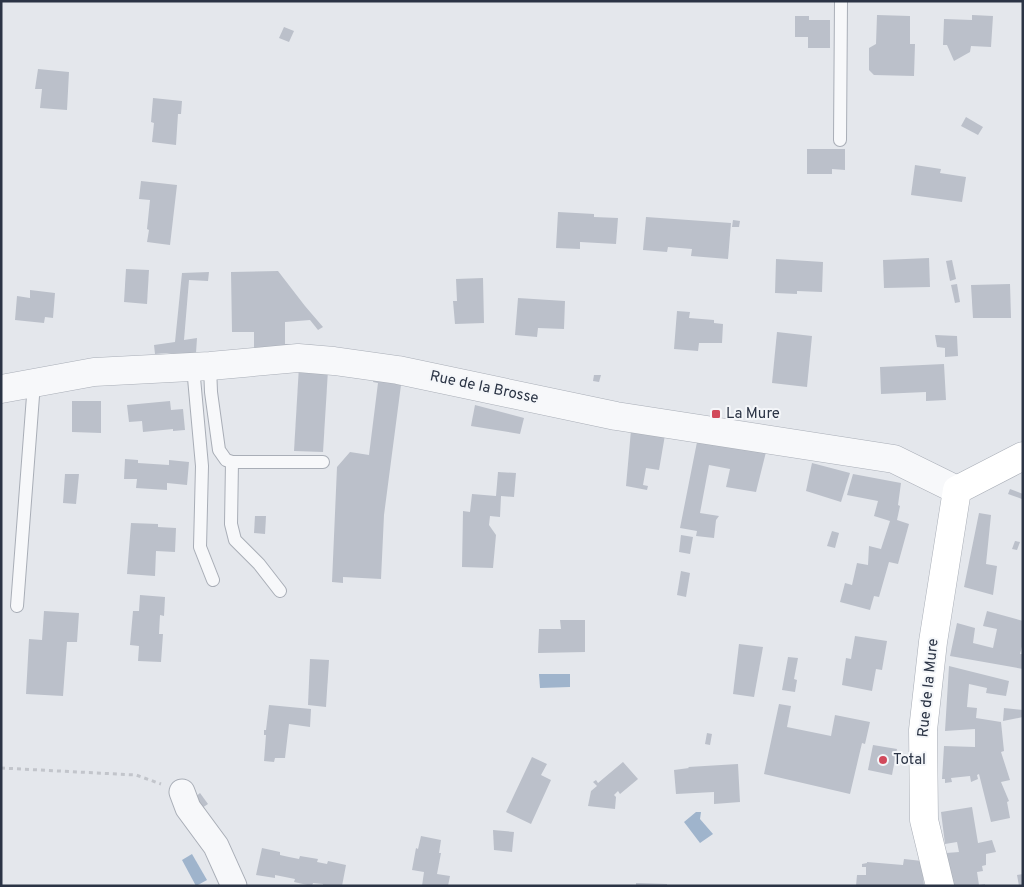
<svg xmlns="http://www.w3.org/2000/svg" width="1024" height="887" viewBox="0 0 1024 887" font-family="Overpass,sans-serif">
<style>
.water{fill:#9fb4cc}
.building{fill:#bbc0ca}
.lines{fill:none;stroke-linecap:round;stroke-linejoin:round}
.service-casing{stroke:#a9aeb7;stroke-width:14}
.minor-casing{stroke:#a9aeb7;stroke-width:27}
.tertiary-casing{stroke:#a9aeb7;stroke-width:29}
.secondary-casing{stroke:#a9aeb7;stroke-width:29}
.path{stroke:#c2c5cb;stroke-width:3;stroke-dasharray:4 4;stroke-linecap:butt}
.service{stroke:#f7f8fa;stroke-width:12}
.minor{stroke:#f7f8fa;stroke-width:25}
.tertiary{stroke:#f7f8fa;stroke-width:28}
.secondary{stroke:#fff;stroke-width:28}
.poi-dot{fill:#d1495b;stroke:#f4f6f9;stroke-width:2}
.labels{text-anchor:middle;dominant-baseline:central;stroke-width:4;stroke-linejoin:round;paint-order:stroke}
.street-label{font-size:15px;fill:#2b3445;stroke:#f4f6f9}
.poi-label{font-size:15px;fill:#2b3445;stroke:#f4f6f9;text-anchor:start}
</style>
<rect width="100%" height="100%" fill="#e4e7ec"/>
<g class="water">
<polygon points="539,674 570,674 570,687 540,688"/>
<polygon points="696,812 701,812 700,819 713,834 700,843 684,822"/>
<polygon points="192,854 207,880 196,886 182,860"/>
</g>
<g class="building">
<polygon points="877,15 910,16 910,44 915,44 914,76 874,75 869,70 869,48 876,44"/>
<polygon points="972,15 993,16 991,47 971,46 970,52 954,61 947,45 943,45 944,19 972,20"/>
<polygon points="795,16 809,16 809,20 830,20 830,48 808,48 808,37 795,37"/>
<polygon points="284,27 294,31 289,42 279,38"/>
<polygon points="38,69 69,72 67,110 40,108 42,89 35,89"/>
<polygon points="153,98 182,101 181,114 178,114 176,145 152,142 154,123 151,122"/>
<polygon points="966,117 983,127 978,135 961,126"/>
<polygon points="807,149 845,149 845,170 832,169 832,174 807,174"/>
<polygon points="915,165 941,169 940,173 966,177 962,202 911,195"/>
<polygon points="141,181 177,185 170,245 147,242 149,230 147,229 150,200 139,199"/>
<polygon points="558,212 594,214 594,217 618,218 616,244 580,242 580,249 556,248"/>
<polygon points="646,217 731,223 728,259 691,256 692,249 668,247 667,252 643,250"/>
<polygon points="733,220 740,221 739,227 732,227"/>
<polygon points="929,258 930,287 884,288 883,260"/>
<polygon points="776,259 823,262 822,292 797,291 797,294 775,293"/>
<polygon points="952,260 956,279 950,281 946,261"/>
<polygon points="126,269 149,270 147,304 124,302"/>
<polygon points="278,271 305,306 323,327 318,330 310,320 285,322 285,344 317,345 317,348 254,348 254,332 232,332 231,272"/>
<polygon points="209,272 208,281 189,280 184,340 197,338 196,353 174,356 174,354 167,353 155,354 154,345 175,342 182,273"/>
<polygon points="483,278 484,323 455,324 453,301 457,301 456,279"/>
<polygon points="957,284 960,302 955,303 951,285"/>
<polygon points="1010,284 1011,318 973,318 971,285"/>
<polygon points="30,290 55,293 53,318 45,317 44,323 15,320 17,296 30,298"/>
<polygon points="518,298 565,301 564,329 538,328 537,337 515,335"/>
<polygon points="677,311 690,312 689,318 714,320 714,323 723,324 722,343 699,343 698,351 674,349"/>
<polygon points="777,332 812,336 807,387 772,383"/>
<polygon points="935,335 957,336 958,356 945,357 945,348 937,347"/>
<polygon points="944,364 946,400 926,401 926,392 881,394 880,367"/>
<polygon points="299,366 328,370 323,452 294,451"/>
<polygon points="594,375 601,375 599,382 593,381"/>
<polygon points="374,376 401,385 384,515 381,579 343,577 343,583 332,582 337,467 350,452 369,455 378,383 373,382"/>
<polygon points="72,401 101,401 101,433 72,432"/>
<polygon points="170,401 171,410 183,409 185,430 173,431 173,429 143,432 142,421 129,422 127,405"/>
<polygon points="475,405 524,418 520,434 471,426"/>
<polygon points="631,430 665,435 659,470 646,468 643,485 648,486 647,490 626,486"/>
<polygon points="697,442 766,452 756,492 726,487 730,469 709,465 700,513 719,516 716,520 714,538 696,536 697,531 680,528"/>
<polygon points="125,459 138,460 138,463 169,465 169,460 189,462 187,485 167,483 167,490 136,488 137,479 124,479"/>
<polygon points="812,463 850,473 841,502 806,491"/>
<polygon points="498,472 516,473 514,497 501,496 500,517 490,516 489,525 496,535 493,568 462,567 463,511 470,512 472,494 496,496"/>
<polygon points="65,474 79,474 76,504 63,503"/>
<polygon points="853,474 901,483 898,505 900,506 897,520 909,524 898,564 889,562 879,597 874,596 870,610 840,602 845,583 852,585 857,563 868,565 869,546 881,549 890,521 874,516 878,501 847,495"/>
<polygon points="1010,489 1023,494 1022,499 1008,494"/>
<polygon points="979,513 991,515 986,564 997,566 993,595 964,587"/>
<polygon points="255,516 266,516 265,534 254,533"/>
<polygon points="131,523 158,524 158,527 176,528 175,552 156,551 155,576 127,574"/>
<polygon points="832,531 839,533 835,548 827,546"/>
<polygon points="681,535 693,537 690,554 679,552"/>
<polygon points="1015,541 1020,542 1017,550 1012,549"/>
<polygon points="681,571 690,573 686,597 677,595"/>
<polygon points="140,595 165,597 164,616 160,615 159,634 163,634 161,662 138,661 139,646 130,645 133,611 139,611"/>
<polygon points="44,611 79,613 77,642 67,642 63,696 26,694 29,639 42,640"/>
<polygon points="987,611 1023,621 1023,643 1020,654 1023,654 1023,669 950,656 957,623 975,628 973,643 993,648 997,629 983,626"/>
<polygon points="560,620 585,620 585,652 538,653 539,629 561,629"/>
<polygon points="855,636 887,641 882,670 876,669 872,691 842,685 846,658 851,659"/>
<polygon points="739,644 763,647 754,697 733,694"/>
<polygon points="788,657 798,658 794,679 797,680 795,692 782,690"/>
<polygon points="310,659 329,660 326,707 308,705"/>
<polygon points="949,666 1009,681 1006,696 986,693 987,688 969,684 967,707 977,708 976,718 1001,722 1004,751 1001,752 1010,780 1001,782 1009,801 1007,802 1010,818 991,822 979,774 977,775 978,779 971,782 970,776 951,778 952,782 945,783 945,779 942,779 944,746 975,747 975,729 945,731"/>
<polygon points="779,704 791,706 787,727 831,736 835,715 870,722 865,744 862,743 850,794 764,774"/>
<polygon points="269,705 311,709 310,727 289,724 285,758 275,758 274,762 264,761 266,735 264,735 264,730 266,730"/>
<polygon points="1004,708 1023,710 1023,717 1003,721"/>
<polygon points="707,733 712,734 710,745 705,744"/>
<polygon points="873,745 897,749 892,775 868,770"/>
<polygon points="532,757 547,764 541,775 551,780 531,824 506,812"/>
<polygon points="623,762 638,779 620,794 618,791 614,795 616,797 615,809 588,806 591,791 597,786 593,782 596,780 598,783"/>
<polygon points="738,764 740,802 714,804 714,792 676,794 674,770 689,768 688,767"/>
<polygon points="200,793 208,804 202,808 194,798"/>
<polygon points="972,807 978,843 992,840 996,852 986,854 986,865 982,866 983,871 977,872 979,885 985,884 985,886 950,886 946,853 959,852 957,842 945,844 941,812"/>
<polygon points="493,830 514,832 512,852 494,850"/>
<polygon points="421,836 441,840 439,853 441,853 437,874 450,876 448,886 422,886 424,872 412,870 416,848 418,849"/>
<polygon points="262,848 280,852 280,855 289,857 299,859 300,856 318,859 317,862 327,864 328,861 346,865 342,886 323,886 323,884 313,883 312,886 294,882 295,879 275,875 275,878 256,875"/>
<polygon points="904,859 922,861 924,886 856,886 857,875 866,875 866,867 862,867 862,864 867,863 867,862 903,865"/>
<polygon points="1023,874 1023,886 1019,886 1017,875"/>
<polygon points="636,883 667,884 667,886 636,886"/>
</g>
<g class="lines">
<g class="service-casing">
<g id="service">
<polyline points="840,140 841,1"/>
<polyline points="210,366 211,392 219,450 226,460 232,462 323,462"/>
<polyline points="193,367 202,466 200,547 213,580"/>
<polyline points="232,462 231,524 235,540 259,564 280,591"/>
<polyline points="17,606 34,383"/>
</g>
</g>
<g class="minor-casing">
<polyline id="minor" points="182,792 188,808 216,846 234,886"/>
</g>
<g class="tertiary-casing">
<polyline id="tertiary" points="1,389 94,372 210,366 298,358 334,361 398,370 616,416 894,459 957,490"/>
</g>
<g class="secondary-casing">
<polyline id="secondary" points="940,886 924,820 923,730 933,642 957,490 1023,456"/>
</g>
<polyline class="path" points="1,768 136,775 161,784"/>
<use href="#service" class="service"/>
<use href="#minor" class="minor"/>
<use href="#tertiary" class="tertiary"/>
<use href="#secondary" class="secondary"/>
</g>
<g class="poi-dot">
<rect x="711" y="409" width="10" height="10" rx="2.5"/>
<circle cx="883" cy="760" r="5"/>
</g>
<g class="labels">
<g class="street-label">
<text transform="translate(484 388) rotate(12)">Rue de la Brosse</text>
<text transform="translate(929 688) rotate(-84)">Rue de la Mure</text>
</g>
<g class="poi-label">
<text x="726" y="414">La Mure</text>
<text x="893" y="760">Total</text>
</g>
</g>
<rect width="1024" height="887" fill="none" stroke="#2b3445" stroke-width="5"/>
</svg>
